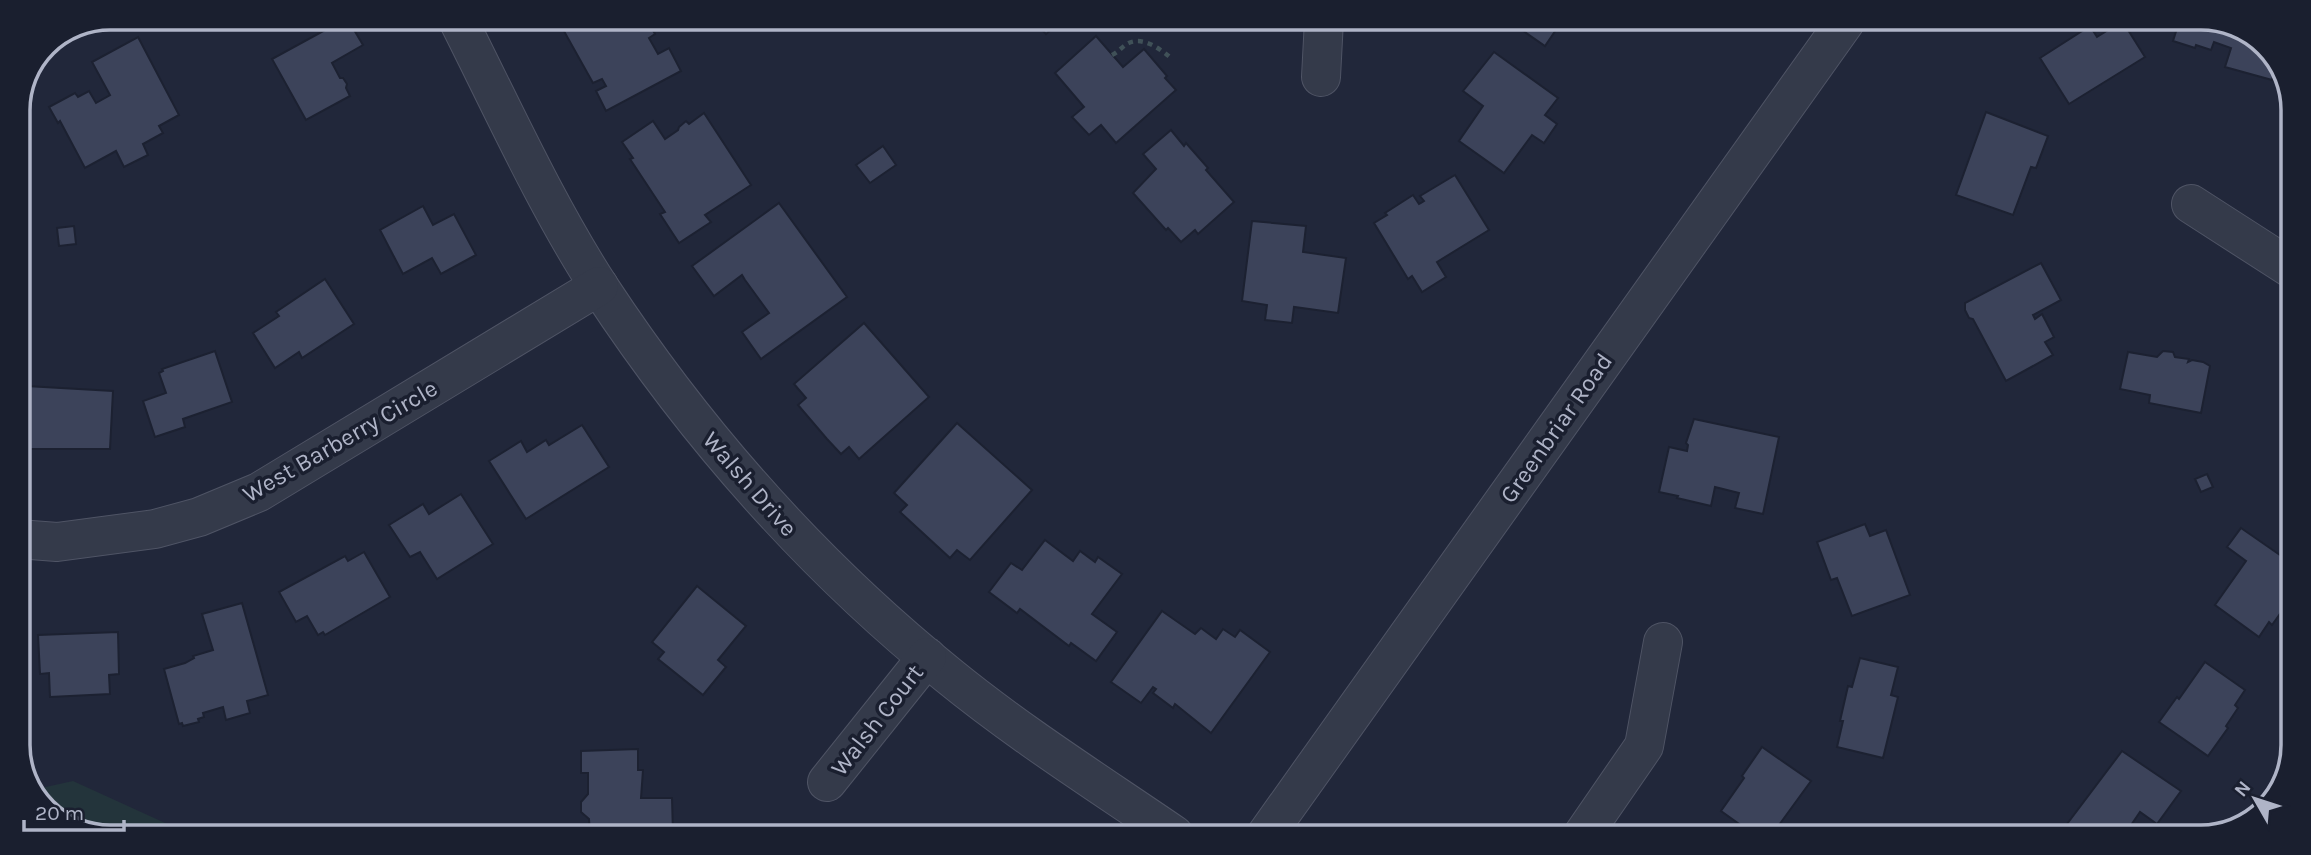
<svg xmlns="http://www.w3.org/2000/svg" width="2311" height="855" viewBox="0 0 2311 855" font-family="Karla,sans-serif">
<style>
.green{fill:#23343b}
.building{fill:#3c435a;stroke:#1c2131;stroke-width:2}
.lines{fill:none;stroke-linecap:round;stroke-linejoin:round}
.minor-casing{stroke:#4f5465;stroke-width:40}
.path{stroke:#405158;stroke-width:4.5;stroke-dasharray:5 5;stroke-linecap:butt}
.minor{stroke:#343a4a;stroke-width:38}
.labels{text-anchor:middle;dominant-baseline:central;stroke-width:7;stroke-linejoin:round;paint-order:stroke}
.street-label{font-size:24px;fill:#afb4c7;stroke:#1a1f2f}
.rim{fill:none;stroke:#afb4c7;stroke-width:3.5}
</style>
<rect width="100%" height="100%" fill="#21273a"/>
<polygon class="green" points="73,781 187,833 79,832 36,801 32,790"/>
<g class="building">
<polygon points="347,18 363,45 332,63 340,78 343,78 347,84 346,88 350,96 306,120 272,59"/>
<polygon points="570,19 647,19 655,34 649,38 658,54 669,48 681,71 606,111 596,91 606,86 602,79 593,83 560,24"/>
<polygon points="1033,20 1062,20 1046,34"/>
<polygon points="1509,21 1562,21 1545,46"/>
<polygon points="2121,22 2123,22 2145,57 2069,104 2040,58 2090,26 2097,37"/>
<polygon points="2179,22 2232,23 2274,53 2278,62 2272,80 2225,67 2231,48 2214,42 2211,50 2196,45 2195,48 2173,41"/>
<polygon points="1096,36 1123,67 1144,49 1167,76 1165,78 1176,90 1116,143 1101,125 1089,135 1072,117 1084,107 1055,73"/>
<polygon points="138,37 179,115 159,126 163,133 143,144 148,155 124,167 116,151 85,168 60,121 58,123 49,107 75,93 78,97 89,91 96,103 110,95 92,62"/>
<polygon points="1494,52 1558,98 1545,115 1557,124 1544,143 1532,135 1504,173 1459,141 1483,106 1463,91"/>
<polygon points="1986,112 2048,136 2036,168 2031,167 2013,215 1956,195"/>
<polygon points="704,113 751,185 705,215 711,222 679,243 660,214 665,212 630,159 633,158 622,142 653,121 665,139 678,130 679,127 686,121 689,124"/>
<polygon points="1171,130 1184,146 1186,143 1208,168 1206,170 1234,202 1198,234 1195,230 1181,242 1168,228 1166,230 1133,193 1156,169 1143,154"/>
<polygon points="883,146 896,165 870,183 856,165"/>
<polygon points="1455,175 1489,230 1437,262 1446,277 1422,292 1412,276 1408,279 1374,223 1387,215 1385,213 1413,195 1419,204 1421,203 1424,201 1420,196"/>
<polygon points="779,203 847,297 761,359 742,332 769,313 745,280 742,275 714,296 692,266"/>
<polygon points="423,206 433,225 454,214 476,255 441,274 432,258 403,274 380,230"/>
<polygon points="1252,221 1306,226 1303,252 1346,258 1338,313 1294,307 1292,323 1265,320 1267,305 1242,301"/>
<polygon points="74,226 76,244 59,246 57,228"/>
<polygon points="2041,263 2061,300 2033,315 2035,319 2042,314 2054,337 2045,342 2053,355 2006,381 1973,319 1969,318 1965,310 1965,303"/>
<polygon points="325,279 354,324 302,358 299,352 275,368 253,333 279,316 276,312"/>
<polygon points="864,323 929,397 859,459 849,447 841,454 827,439 798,405 806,398 794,384"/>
<polygon points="215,351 232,402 183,419 185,427 155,437 143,401 166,393 159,373 163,371 162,369"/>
<polygon points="2163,351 2173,352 2175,357 2189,359 2188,362 2192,360 2203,362 2210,366 2201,413 2149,403 2150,395 2120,389 2128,352 2157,357"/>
<polygon points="26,386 113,391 110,449 24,449"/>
<polygon points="1694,419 1779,437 1763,514 1735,508 1739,493 1715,487 1711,506 1677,498 1678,496 1659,492 1669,447 1687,451 1688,445 1686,443"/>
<polygon points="957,423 1032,490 970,560 957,550 950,558 900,512 907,505 894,493"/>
<polygon points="582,425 609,467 526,519 489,461 521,441 527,452 546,440 549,445"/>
<polygon points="2207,474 2213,487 2201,492 2195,479"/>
<polygon points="461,494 493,544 437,579 420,552 410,557 389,525 423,504 429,514"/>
<polygon points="1865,524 1870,536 1886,530 1910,595 1852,616 1837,578 1831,580 1817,542"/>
<polygon points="2241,528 2290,562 2290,595 2285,602 2287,604 2272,625 2269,622 2259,637 2215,605 2246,561 2227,547"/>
<polygon points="1045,540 1073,561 1080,551 1095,562 1098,557 1122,574 1092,614 1117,632 1096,661 1071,643 1069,646 1020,609 1017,613 989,592 1011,563 1022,570"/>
<polygon points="364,552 390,597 325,635 323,632 318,635 307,616 296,622 279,592 345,556 348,561"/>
<polygon points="697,586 746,626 718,660 726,667 703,695 658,659 664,652 652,642"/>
<polygon points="242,603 268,695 247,701 250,713 226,720 223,707 203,713 204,717 198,719 199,722 183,726 182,723 179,724 164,669 185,663 194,658 193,656 213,650 202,614"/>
<polygon points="1162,611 1195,634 1201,628 1216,639 1223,629 1235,637 1240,630 1270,652 1211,733 1175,704 1173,708 1153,693 1156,689 1153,687 1141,703 1111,682"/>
<polygon points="118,632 119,674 109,675 110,694 50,697 49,673 40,674 38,635"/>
<polygon points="1860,658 1898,667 1891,695 1898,697 1883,758 1837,747 1843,721 1840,721 1848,686 1852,687"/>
<polygon points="2205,662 2245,690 2235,705 2238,708 2226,726 2228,728 2208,756 2159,722 2177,697 2179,699"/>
<polygon points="1762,747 1811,781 1771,836 1756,836 1721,811 1744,778 1742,776"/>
<polygon points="638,749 638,770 643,770 641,798 672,798 673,834 590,834 589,819 581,812 581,802 588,794 588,773 581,773 581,751"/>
<polygon points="2122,751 2181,791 2157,824 2140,812 2123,837 2069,837 2061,832"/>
</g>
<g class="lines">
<g class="minor-casing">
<g id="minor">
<path d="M457 18C502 107 546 205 600 288 696 434 812 565 948 675 1019 733 1098 783 1174 835"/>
<polyline points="1321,77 1324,20"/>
<polyline points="2191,204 2292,269"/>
<polyline points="18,539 57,542 155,529 199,517 259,492 599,286"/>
<polyline points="827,782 927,657"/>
<polyline points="1266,835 1845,22"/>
<polyline points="1582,836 1644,746 1663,642"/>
</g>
</g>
<path class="path" d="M1112 55C1118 52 1122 47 1127 44 1142 35 1160 49 1171 58"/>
<use href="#minor" class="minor"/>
</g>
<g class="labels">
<g class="street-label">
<text transform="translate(1556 428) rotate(-55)">Greenbriar Road</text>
<text transform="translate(340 441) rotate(-30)">West Barberry Circle</text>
<text transform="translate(750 484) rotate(49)">Walsh Drive</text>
<text transform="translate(877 720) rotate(-52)">Walsh Court</text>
</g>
</g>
<path d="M0 0H2311V855H0ZM110 30H2201A80 80 0 0 1 2281 110V745A80 80 0 0 1 2201 825H110A80 80 0 0 1 30 745V110A80 80 0 0 1 110 30Z" fill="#1a1f2f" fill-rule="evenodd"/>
<path class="rim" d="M110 30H2201A80 80 0 0 1 2281 110V745A80 80 0 0 1 2201 825H110A80 80 0 0 1 30 745V110A80 80 0 0 1 110 30Z"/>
<g transform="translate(2255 799) rotate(309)" stroke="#1a1f2f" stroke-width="5" paint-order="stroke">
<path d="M0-5L12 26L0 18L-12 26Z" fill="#afb4c7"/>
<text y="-10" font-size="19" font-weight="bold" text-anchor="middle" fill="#afb4c7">N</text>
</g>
<path d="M24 820v10h100v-10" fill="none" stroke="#afb4c7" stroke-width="3.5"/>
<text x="35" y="820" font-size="21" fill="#afb4c7" stroke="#1a1f2f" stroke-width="5" paint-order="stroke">20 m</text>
</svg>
